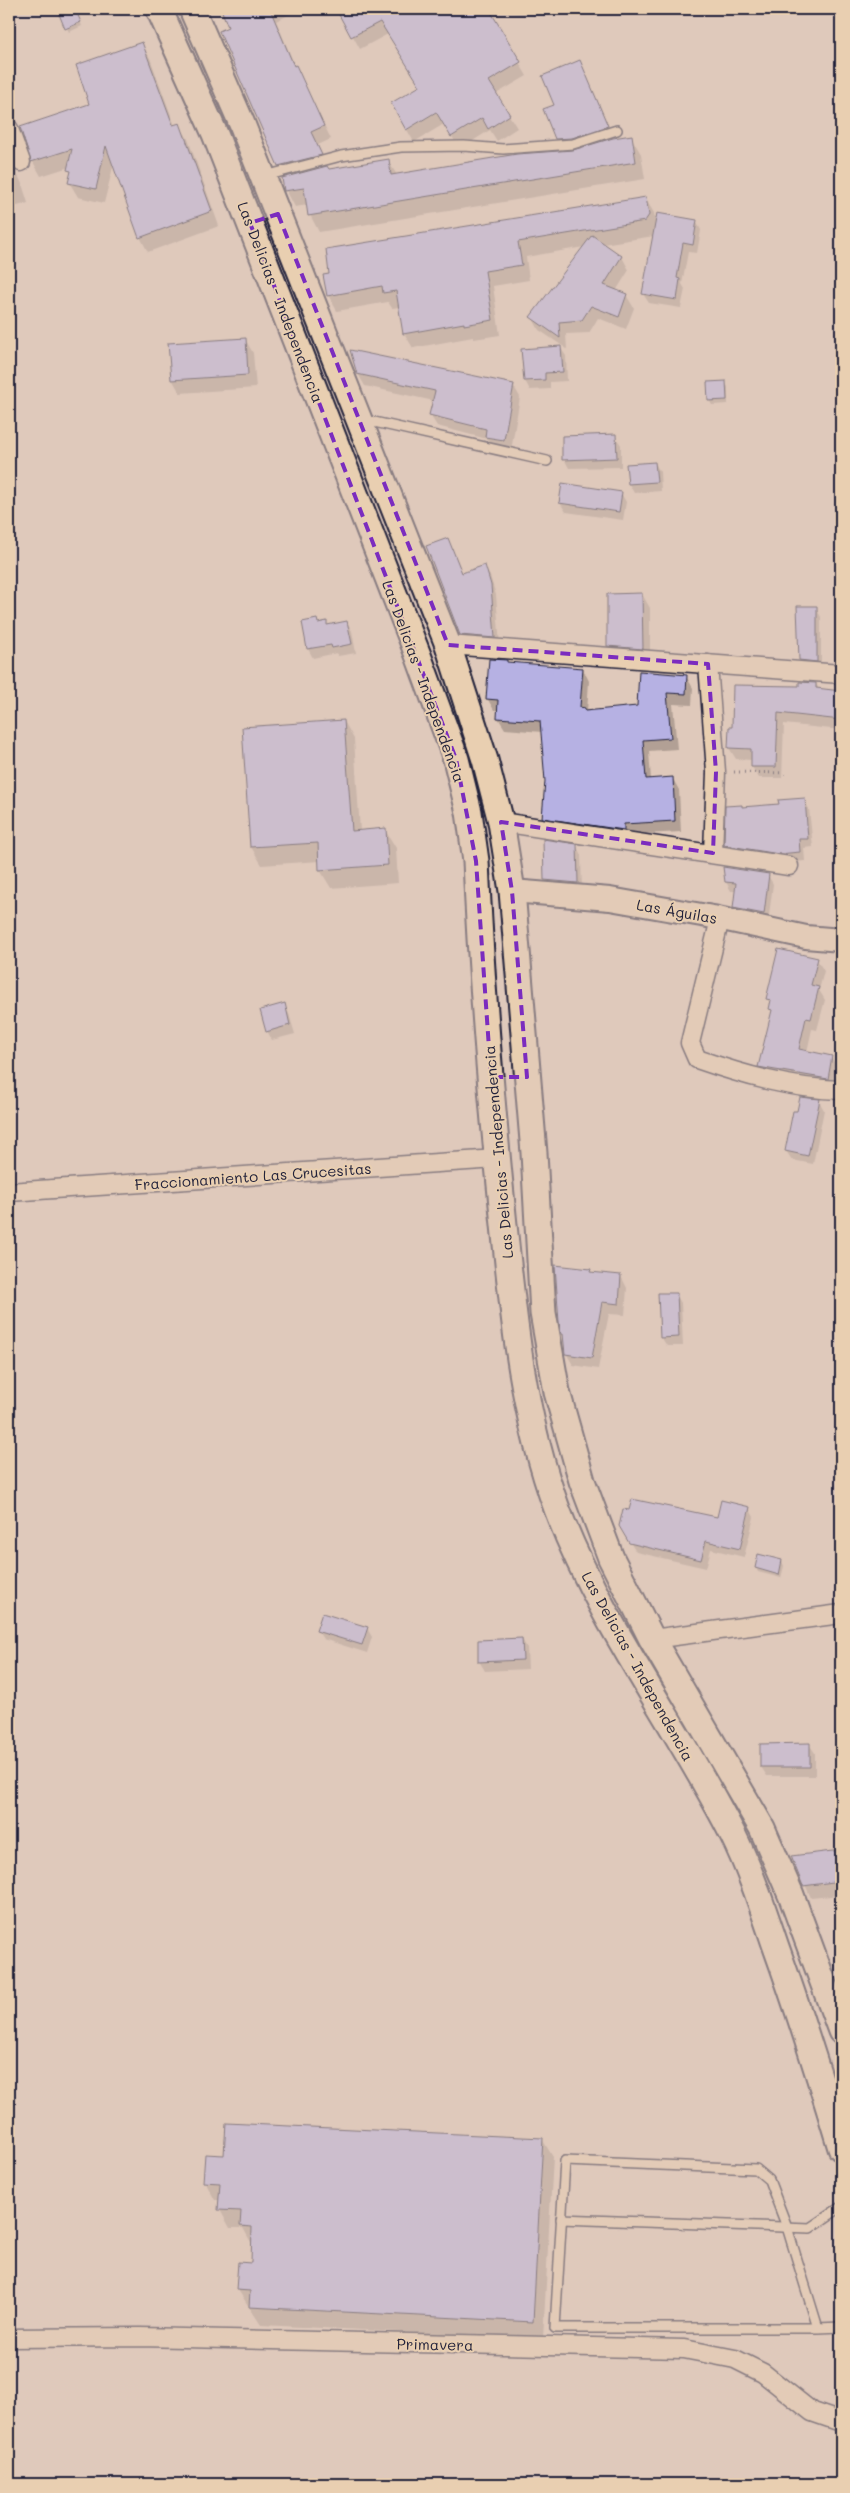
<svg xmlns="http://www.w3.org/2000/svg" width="850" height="2493" viewBox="0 0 850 2493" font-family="Mali,sans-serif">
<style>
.shadow{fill:#0003}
.building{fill:#b6b1e3;stroke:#22223b}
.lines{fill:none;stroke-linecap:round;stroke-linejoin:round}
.service-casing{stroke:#22223b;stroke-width:12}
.minor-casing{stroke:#22223b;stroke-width:21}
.tertiary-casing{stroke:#22223b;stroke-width:26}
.secondary-casing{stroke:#22223b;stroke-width:29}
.path{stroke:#22223b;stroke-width:3;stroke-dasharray:1 4;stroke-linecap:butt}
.service{stroke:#e9cfb1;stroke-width:9}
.minor{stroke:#e9cfb1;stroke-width:18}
.tertiary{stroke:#e9cfb1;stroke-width:22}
.secondary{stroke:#e9cfb1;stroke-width:25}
.marked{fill:none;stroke:#7b2cbf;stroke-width:4;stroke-dasharray:10 6;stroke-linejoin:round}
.labels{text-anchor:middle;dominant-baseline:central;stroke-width:4;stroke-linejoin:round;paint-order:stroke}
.street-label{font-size:15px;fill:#22223b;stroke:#e9cfb1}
</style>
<rect width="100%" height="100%" fill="#dfc9bb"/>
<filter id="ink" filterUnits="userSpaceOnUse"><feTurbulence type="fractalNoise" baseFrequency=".02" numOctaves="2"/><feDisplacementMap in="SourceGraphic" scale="10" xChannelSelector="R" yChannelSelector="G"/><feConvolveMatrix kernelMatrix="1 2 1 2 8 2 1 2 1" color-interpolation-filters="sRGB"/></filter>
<g filter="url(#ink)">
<g class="shadow">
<polygon points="58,9 75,9 82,26 69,32"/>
<polygon points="222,9 301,9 276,21 295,66 331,139 318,145 328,170 388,161 397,175 564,152 556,138 580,62 615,141 631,137 641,154 645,179 319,232 310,215 308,205 295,207 286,190 286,178 279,166"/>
<polygon points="338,9 434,9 436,12 441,9 544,9 548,16 489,12 527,76 496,94 517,128 497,141 490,130 460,149 444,124 414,142 392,104 421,87 388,34 360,49"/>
<polygon points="141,43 150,58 175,126 179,124 188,139 219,226 148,252 140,237 114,163 104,203 78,197 69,182 71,174 69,167 41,176 33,162 21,128 91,105"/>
<polygon points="9,156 22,184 28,203 10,208"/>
<polygon points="645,198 654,213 656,223 696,221 701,230 697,253 688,252 682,284 685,289 681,308 649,303 643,294 654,236 603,244 622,257 629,270 616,291 626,295 634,308 626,329 598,318 589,333 566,334 567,349 539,330 532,317 584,247 526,257 529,280 493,286 500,335 474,339 473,337 413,348 404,333 400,307 392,308 388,302 337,311 328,295"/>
<polygon points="245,339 253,353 256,388 180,393 172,379"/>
<polygon points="560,347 566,356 567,381 550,382 550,389 530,390 525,381"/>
<polygon points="358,374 513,385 520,397 511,451 493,448 487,439 437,426 430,415 434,401 365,386"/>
<polygon points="725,383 728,387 728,404 712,405 709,400"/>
<polygon points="615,436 621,445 621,467 569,468 564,459"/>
<polygon points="655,463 660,472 661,491 634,493 629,484"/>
<polygon points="621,493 626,502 623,520 566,512 560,503"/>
<polygon points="448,539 463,574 484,567 490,576 496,595 500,646 466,644 461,635"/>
<polygon points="642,594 650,608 650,662 616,660 608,646"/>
<polygon points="816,608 821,617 821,670 805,669 800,660"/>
<polygon points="326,622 328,626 347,622 352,631 356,653 338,656 337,653 313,658 308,649 318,624"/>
<polygon points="508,664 583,669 589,681 587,712 638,707 686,676 693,688 692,705 673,704 677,749 649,751 651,780 673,779 679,790 681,832 629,835 550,829 543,817 546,781 542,732 505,729 498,718 499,710 494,710 487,698"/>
<polygon points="816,684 819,689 841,692 841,730 784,724 782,778 759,778 752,767 752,760 736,759 729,748 733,728 800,687"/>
<polygon points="344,721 354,739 360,831 385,830 396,848 398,883 331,888 320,870 320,861 262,865 251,847 243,729"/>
<polygon points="804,800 809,809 813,847 804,848 805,861 785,863 730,854 725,845 742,808 780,805"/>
<polygon points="576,845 581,855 582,892 551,889 546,880"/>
<polygon points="768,875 773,884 768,923 740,917 734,908 736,891 731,891 726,882"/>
<polygon points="817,960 824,971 819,990 825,1000 817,1030 812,1029 807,1052 831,1057 838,1068 834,1090 766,1078 760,1067 773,1014 768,999"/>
<polygon points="284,1005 289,1014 295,1034 272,1040 267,1031"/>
<polygon points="819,1101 824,1110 813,1164 792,1160 786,1151 798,1113"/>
<polygon points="590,1270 592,1274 621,1276 627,1288 625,1315 609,1314 598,1369 573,1365 566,1353 562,1333"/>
<polygon points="676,1294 681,1303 683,1346 667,1346 661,1337"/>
<polygon points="749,1508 754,1517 744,1557 711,1549 706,1568 636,1552 620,1526 718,1519"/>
<polygon points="759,1555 782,1561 784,1566 781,1578 758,1572 756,1568"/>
<polygon points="367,1628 372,1637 367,1653 323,1639 317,1630"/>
<polygon points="522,1639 527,1648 528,1669 485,1671 479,1661"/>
<polygon points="809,1744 815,1753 815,1776 767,1776 761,1767"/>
<polygon points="841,1851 841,1895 811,1898 793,1857"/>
<polygon points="542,2139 553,2157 543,2339 261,2325 238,2290 252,2264 252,2244 243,2228 230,2228 220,2210 220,2200 215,2200 205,2182 226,2156"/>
</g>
<g class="building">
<polygon points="57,9 75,9 81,22 65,29"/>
<polygon points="221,9 270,9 294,66 296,65 324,126 311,132 322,155 278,166 219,31 228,27"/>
<polygon points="336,9 489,9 521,62 489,81 510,115 488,129 482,118 451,137 436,112 406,130 391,103 420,86 380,22 351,37"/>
<polygon points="142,42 173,125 180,123 212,211 139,238 106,146 96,189 68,183 71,171 67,170 72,149 31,162 20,127 89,104 76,65"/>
<polygon points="580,60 608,126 572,138 555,139 543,109 554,105 542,76"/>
<polygon points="632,135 636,162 308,216 304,188 284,191 282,178 327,166 329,169 389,159 391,175 517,154 573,150 613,138"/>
<polygon points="646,197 649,215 645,221 518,242 522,265 485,271 493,320 464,325 464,323 403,334 396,291 383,293 382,286 327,296 323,275 329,274 326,249"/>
<polygon points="657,213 697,220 693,245 683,243 677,278 680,279 677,300 642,294"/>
<polygon points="592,235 622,256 604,285 627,294 619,317 591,306 582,320 559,322 560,338 530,317"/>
<polygon points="246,338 248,375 171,380 168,343"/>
<polygon points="561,346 563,372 545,373 545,380 524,381 521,349"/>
<polygon points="350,350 514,384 504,440 485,437 486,429 429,415 435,391 357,374"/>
<polygon points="726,381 727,400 708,401 707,382"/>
<polygon points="616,434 617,458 562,460 562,436"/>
<polygon points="655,462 657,482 628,484 626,464"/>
<polygon points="562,483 622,492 619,512 559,503"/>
<polygon points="448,538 462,573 485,565 491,585 495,638 460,635 426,546"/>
<polygon points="642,593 643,649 607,646 607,594"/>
<polygon points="797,606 817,606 817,662 799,660"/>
<polygon points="317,619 318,623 327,621 327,625 347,621 352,644 332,648 331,645 307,649 302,622"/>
<polygon points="489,659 507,660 507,662 583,668 580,707 585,708 585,711 637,706 639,671 687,675 686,694 667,693 671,738 643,740 646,779 673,777 675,821 624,824 624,830 542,818 545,781 540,721 497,718 498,700 486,699"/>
<polygon points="799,682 816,683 816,688 841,691 841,720 778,713 776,767 751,767 751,749 728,748 729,727 732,727 733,685 799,686"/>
<polygon points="344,720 352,831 386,828 388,865 319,870 318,843 250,847 242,727"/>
<polygon points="805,798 808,839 799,839 800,852 779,854 724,845 725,806 742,805 742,807 779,804 778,800"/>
<polygon points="543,839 577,844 578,883 544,880"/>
<polygon points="723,867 769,874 764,914 733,908 736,883 725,882"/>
<polygon points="778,949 818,958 811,985 819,987 811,1019 806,1018 799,1049 832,1056 828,1079 758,1067 772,1010 769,1009 771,1000 766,999"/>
<polygon points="285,1003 290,1025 266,1032 260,1010"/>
<polygon points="800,1097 820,1099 808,1156 785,1151 793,1111 797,1111"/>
<polygon points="555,1265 591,1269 590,1272 621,1275 619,1304 602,1302 592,1358 565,1354 563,1334 561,1334 559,1322"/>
<polygon points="658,1293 677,1293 679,1337 660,1338"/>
<polygon points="632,1499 717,1517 721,1500 750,1507 740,1549 706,1541 701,1560 629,1543 619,1526 623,1509 629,1510"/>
<polygon points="758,1554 782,1560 779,1575 755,1568"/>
<polygon points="322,1613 368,1627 362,1645 316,1631"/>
<polygon points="522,1638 523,1660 478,1662 478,1640"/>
<polygon points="810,1743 810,1767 760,1767 760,1744"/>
<polygon points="841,1850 841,1881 803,1886 791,1856"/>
<polygon points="226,2123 543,2138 533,2322 249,2307 250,2291 236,2290 238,2262 251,2263 252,2227 240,2226 241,2211 218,2210 220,2183 203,2182 205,2154 224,2155"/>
</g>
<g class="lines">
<g class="service-casing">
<g id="service">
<polyline points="265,176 341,156 401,147 464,146 503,149 573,144 617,130"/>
<polyline points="361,419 547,461"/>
<polyline points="561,2219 810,2228 841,2207"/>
<polyline points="818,2328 787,2227 769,2180 756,2169 565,2161 555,2328 818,2328 841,2327"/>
</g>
</g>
<g class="minor-casing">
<g id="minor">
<polyline points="9,129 21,162"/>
<polyline points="448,645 841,674"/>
<polyline points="708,664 716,772 713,853"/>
<polyline points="501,822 789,866"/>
<path d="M720 919 690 1043 697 1059C743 1075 792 1089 841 1090"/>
<polyline points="9,1192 497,1159"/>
<polyline points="652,1639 841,1614"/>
<polyline points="9,2338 140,2337 684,2349 735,2359 763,2373 812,2412 841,2422"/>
</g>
</g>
<g class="tertiary-casing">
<polyline id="tertiary" points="512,891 610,899 713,917 806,937 841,940"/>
</g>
<g class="secondary-casing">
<g id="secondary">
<path d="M159 9 215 134 418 655 456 759 469 812 476 861C481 979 491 1097 503 1215 513 1314 522 1414 557 1509 601 1625 676 1723 732 1833 750 1869 763 1909 776 1947 800 2014 821 2081 841 2148"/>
<polyline points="192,9 242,124 448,645 485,760 501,822 512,891 534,1153 543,1313 557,1392 582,1481 611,1558 652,1639 762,1828 791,1895 841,2031"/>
</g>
</g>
<polyline class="path" points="734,772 788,773"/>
<use href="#service" class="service"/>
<use href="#minor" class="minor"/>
<use href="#tertiary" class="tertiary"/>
<use href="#secondary" class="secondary"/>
</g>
</g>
<path d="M0 0H850V2493H0ZM278 214 448 645 708 664 716 772 713 853 501 822 512 891 527 1077H491L476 861 456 759 250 223Z" fill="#dfc9bb" fill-opacity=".55" fill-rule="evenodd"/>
<path class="marked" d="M278 214 448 645 708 664 716 772 713 853 501 822 512 891 527 1077H491L476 861 456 759 250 223Z"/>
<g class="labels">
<g class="street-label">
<text transform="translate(281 302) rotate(69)">Las Delicias - Independencia</text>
<text transform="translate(424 681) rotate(70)">Las Delicias - Independencia</text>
<text transform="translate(677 911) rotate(10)">Las Águilas</text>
<text transform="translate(498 1152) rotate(-95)">Las Delicias - Independencia</text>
<text transform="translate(253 1176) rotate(-4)">Fraccionamiento Las Crucesitas</text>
<text transform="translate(638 1666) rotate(61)">Las Delicias - Independencia</text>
<text transform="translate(435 2344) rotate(1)">Primavera</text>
</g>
</g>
<rect width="850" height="2493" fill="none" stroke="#e9cfb1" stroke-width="30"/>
<rect x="15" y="15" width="820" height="2463" fill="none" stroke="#22223b" stroke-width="2" filter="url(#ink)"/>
</svg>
